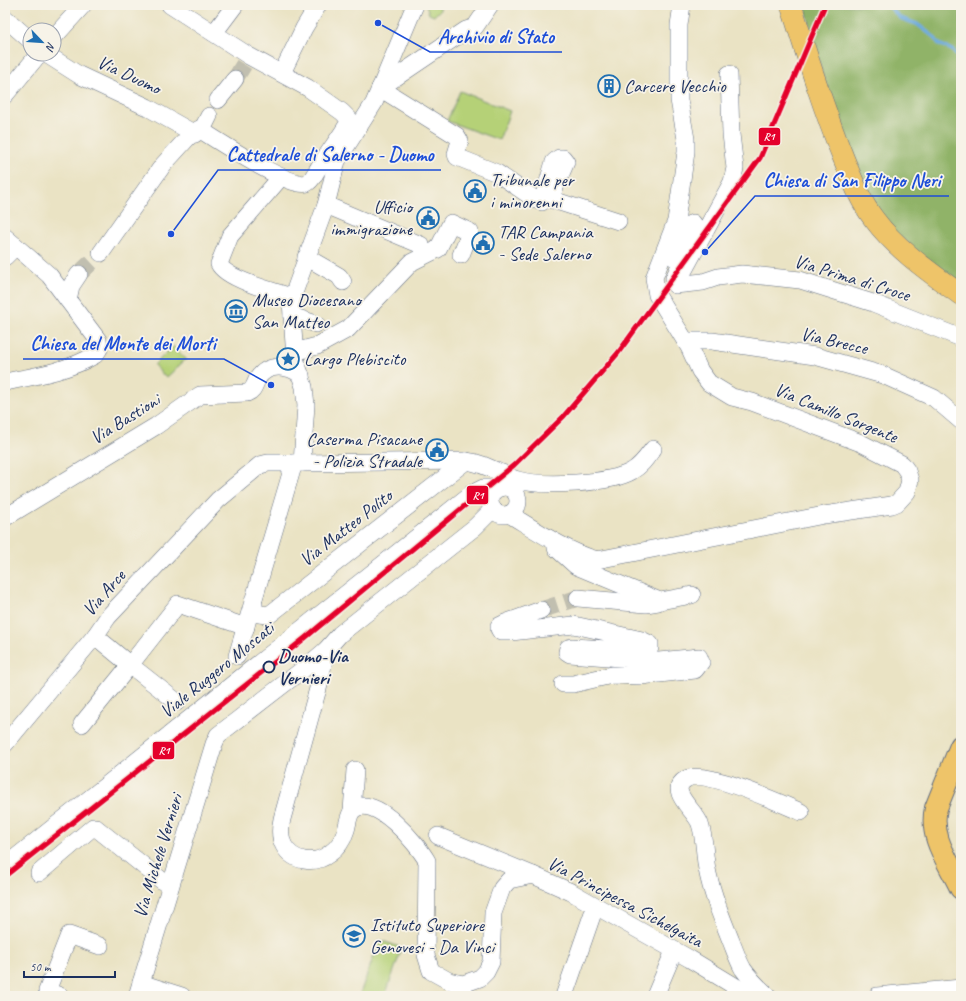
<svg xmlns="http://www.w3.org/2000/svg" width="966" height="1001" viewBox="0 0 966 1001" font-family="Caveat,sans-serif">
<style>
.green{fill:#b5d177;stroke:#68806a}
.forest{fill:#90b368;stroke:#567163}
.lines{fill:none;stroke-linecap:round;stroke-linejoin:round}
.stream{stroke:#6eace1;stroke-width:3.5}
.minor-tunnel{stroke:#c1bfb0;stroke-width:17;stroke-dasharray:17 8;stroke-linecap:butt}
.minor-casing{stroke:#636e82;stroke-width:18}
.major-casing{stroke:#636e82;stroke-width:22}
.highway-casing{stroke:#636e82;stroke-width:24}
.minor{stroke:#fff;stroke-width:17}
.major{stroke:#eec469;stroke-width:21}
.highway{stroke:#eec469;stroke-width:22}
.rail-1-casing{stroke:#f7f3e8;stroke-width:8}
.rail-1{stroke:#e4002b;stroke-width:5}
.stop-dot{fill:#f7f3e8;stroke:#1b2f5e;stroke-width:2}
.labels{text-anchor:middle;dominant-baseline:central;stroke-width:3.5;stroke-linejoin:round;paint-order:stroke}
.street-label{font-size:19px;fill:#1b2f5e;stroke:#f7f3e8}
.poi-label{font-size:19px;fill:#1b2f5e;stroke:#f7f3e8;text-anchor:start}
.stop-label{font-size:19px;font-weight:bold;fill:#1b2f5e;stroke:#f7f3e8;text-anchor:start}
.leader{fill:none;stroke:#1d4ed8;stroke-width:1.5}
.callout-dot{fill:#1d4ed8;stroke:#f7f3e8;stroke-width:1.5}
.callout-label{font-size:20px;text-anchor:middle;font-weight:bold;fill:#1d4ed8;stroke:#f7f3e8;stroke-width:3.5;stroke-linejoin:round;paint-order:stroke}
.line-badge{stroke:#f7f3e8;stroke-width:1.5}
.badge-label{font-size:11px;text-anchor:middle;font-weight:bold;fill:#fff}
</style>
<rect width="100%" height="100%" fill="#f7f3e8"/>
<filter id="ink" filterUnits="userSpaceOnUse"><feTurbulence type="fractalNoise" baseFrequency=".025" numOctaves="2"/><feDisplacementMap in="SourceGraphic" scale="8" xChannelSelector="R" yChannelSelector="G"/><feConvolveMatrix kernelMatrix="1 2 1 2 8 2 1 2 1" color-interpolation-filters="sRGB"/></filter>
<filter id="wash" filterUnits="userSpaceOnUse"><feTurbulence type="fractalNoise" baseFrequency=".012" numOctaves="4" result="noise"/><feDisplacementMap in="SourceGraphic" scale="16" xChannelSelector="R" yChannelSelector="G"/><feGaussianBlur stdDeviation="0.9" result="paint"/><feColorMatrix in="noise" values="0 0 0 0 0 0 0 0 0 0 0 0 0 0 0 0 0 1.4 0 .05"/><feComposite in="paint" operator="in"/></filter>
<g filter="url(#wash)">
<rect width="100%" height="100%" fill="#eae3c4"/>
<g class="green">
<polygon points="426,5 440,5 440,10 434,16 429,14"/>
<polygon points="460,91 510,111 499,140 447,121"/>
<polygon points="173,346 186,359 166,378 154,365"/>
<polygon points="380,940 402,948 385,996 359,996"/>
</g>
<polygon class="forest" points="805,5 961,5 961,287 883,223 829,103"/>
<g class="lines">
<polyline class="stream" points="888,5 900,18 917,24 934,37 939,44 952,50 961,61"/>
</g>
</g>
<g filter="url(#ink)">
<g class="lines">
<g class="minor-tunnel">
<polyline points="235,79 249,56"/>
<polyline points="79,274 101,253"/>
<polyline points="541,610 578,598"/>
</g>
<g class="minor-casing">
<g id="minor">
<path d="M170 5 249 56 308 88 342 112 350 120C341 137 328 152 318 169 315 173 312 181 307 183 292 190 215 139 199 129"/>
<polyline points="5,18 30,40"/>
<polyline points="214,33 235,5"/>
<polyline points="54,37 83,5"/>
<polyline points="46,54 79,75 147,107 195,134 204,126 209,116"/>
<polyline points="282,73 304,28 318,5"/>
<polyline points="380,88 457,136 460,141 456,154 457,157 497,173 536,200 542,202 554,162 559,158 563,158 566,162 550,199 618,221"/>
<polyline points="380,88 466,30 475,27 490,5"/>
<polyline points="5,95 39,54"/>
<polyline points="218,100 235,79"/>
<path d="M281 177 230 236 219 264C226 279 275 292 292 297"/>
<polyline points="326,205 421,245"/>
<path d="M5 237 49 275 98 340 99 349 95 355C68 371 35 376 5 382"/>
<polyline points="101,253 163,165 193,132"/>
<polyline points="5,257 16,246"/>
<polyline points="306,257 339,276 343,282"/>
<polyline points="673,257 690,224 693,223 696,228 678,270 683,272 732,182 735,168 731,134 729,74"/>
<polyline points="678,270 674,278 675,285 703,282 718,277 742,274 800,280 873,303 961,338"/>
<polyline points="68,300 71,286 79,274"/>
<polyline points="292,316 316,324"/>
<polyline points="685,341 712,341 815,356 883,375 934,398 961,421"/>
<polyline points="294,352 317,346 348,329 412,262 438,249 451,223 470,232 461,255"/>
<path d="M302 463 466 461C489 464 498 474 518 480 543 487 610 484 632 471 641 466 647 457 653 449"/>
<circle cx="504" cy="501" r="14"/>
<path d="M509 514C537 531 566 551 597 560L824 515 892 505 897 503 907 492 910 480 907 471 902 464 861 443 752 402 732 397 709 383 700 371 689 347 657 295 654 278 676 221 686 152V139L679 100V25L682 5"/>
<path d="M6 517 156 426 200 395 247 393C255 390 254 384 258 378 268 363 288 365 301 375"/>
<polyline points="556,548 576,566 660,601 692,595"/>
<polyline points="578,598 646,604 658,602"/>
<polyline points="254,604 254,609 259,614 269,615 466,461"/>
<polyline points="541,610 505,623 499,626 499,629 501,632 511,632 574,625 642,640 650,644 650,648 625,650 572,647 568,648 567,652 570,654 659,661 699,657 701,662 695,670 641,676 612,675 573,684 563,684"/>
<polyline points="95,636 130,665 178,604 246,627"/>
<path d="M326 650 319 685 282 819C280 828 279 837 284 846 293 862 315 865 329 854 337 849 343 840 346 830 348 824 348 815 353 810 375 792 418 845 427 861L426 955 431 971 449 981 463 984 480 978 486 972 491 962 493 913 502 888 509 880 533 875 571 892 690 959 751 996"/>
<polyline points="237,656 294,463"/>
<polyline points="82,724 130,665 177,702"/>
<polyline points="5,744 95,636 108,617 218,500 260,465 268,463 302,463 306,405 304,387 295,358 291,301 326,205 337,161 374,103 415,5"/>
<polyline points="352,811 355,770"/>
<polyline points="438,836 533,875"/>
<polyline points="5,866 471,494 483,488 500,488 502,473"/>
<polyline points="39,873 93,827 95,827 170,887"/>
<polyline points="141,983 182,996"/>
<polyline points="60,996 47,991 69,935 100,946"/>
<polyline points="137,996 214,744 218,735 306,667 326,650 340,634 475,527 493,509"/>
<polyline points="564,996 595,907"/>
<polyline points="655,996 674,951"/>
<path d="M768 996C759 988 750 979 743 969 738 960 735 951 731 941 722 918 712 895 707 869 704 854 705 839 700 824 696 811 666 791 686 779 703 768 782 804 801 812"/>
<polyline points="877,996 961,988"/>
</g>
</g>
<g class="major-casing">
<path id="major" d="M791 5C807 56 823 108 843 157 852 179 860 201 874 219 897 250 931 273 961 295"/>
</g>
<g class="highway-casing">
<path id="highway" d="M961 746 936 808C929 838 949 862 961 888"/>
</g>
<use href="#minor" class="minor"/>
<use href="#major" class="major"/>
<use href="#highway" class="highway"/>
<g class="rail-1-casing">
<polyline id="rail-1" points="5,876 305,638 514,465 563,417 618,353 760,158 825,5"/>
</g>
<use href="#rail-1" class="rail-1"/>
</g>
</g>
<defs>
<g id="building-ring" transform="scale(1.15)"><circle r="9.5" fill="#f7f3e8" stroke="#1f6fb2" stroke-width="1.5"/><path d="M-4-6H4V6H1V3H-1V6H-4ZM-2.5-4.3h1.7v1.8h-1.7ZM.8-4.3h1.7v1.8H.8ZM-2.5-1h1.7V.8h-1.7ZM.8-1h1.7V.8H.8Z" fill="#1f6fb2"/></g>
<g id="civic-ring" transform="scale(1.15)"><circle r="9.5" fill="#f7f3e8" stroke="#1f6fb2" stroke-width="1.5"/><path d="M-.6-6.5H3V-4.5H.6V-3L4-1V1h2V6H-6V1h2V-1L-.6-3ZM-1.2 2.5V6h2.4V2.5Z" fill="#1f6fb2"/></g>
<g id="museum-ring" transform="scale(1.15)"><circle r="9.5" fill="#f7f3e8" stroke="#1f6fb2" stroke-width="1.5"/><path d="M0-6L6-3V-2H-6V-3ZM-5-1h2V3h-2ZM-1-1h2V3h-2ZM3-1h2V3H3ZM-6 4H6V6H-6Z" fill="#1f6fb2"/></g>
<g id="sight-ring" transform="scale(1.15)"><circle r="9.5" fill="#f7f3e8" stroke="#1f6fb2" stroke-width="1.5"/><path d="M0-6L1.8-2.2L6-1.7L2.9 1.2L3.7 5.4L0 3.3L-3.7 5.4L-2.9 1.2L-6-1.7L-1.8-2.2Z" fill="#1f6fb2"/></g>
<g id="school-ring" transform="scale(1.15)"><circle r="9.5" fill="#f7f3e8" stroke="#1f6fb2" stroke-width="1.5"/><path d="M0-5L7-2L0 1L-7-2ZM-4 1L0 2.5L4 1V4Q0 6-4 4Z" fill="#1f6fb2"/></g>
</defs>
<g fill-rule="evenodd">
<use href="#building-ring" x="609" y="86"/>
<use href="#civic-ring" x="475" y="191"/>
<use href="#civic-ring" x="428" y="218"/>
<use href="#civic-ring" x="483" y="243"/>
<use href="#museum-ring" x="236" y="311"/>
<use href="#sight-ring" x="288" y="359"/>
<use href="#civic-ring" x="437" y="450"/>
<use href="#school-ring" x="354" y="936"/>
</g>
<circle class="stop-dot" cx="269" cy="667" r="5.5"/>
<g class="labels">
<g class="street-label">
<text transform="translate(129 75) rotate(25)">Via Duomo</text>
<text transform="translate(852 278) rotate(17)">Via Prima di Croce</text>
<text transform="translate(834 341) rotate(13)">Via Brecce</text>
<text transform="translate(836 413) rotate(22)">Via Camillo Sorgente</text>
<text transform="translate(125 419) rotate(-32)">Via Bastioni</text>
<text transform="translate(346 528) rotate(-38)">Via Matteo Polito</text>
<text transform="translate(104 593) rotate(-49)">Via Arce</text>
<text transform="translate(217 670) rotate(-39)">Viale Ruggero Moscati</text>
<text transform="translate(158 856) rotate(-73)">Via Michele Vernieri</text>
<text transform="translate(625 902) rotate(28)">Via Principessa Sichelgaita</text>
</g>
<g class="poi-label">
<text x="624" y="86">Carcere Vecchio</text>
<text x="490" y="180">Tribunale per<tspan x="490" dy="22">i minorenni</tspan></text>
<text x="412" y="207" text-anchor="end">Ufficio<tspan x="412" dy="22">immigrazione</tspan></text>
<text x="498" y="232">TAR Campania<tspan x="498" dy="22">- Sede Salerno</tspan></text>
<text x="252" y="300">Museo Diocesano<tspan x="252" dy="22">San Matteo</tspan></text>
<text x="304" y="359">Largo Plebiscito</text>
<text x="422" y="439" text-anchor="end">Caserma Pisacane<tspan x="422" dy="22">- Polizia Stradale</tspan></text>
<text x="370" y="925">Istituto Superiore<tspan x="370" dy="22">Genovesi - Da Vinci</tspan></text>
</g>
<g class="stop-label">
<text x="278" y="656">Duomo-Via<tspan x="278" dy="22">Vernieri</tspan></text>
</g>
</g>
<path class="leader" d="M378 23L430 52H562M171 234L218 170H441M705 252L755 196H949M271 385L224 359H23"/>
<g class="callout-dot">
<circle cx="378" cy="23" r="4"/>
<circle cx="171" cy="234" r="4"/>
<circle cx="705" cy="252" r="4"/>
<circle cx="271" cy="385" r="4"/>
</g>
<g class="callout-label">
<text x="496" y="43">Archivio di Stato</text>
<text x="330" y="161">Cattedrale di Salerno - Duomo</text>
<text x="852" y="187">Chiesa di San Filippo Neri</text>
<text x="123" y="350">Chiesa del Monte dei Morti</text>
</g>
<g class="line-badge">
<rect x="758" y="127" width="23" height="19" rx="4" fill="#e4002b"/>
<rect x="466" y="485" width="23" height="20" rx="4" fill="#e4002b"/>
<rect x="152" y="741" width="23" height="19" rx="4" fill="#e4002b"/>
</g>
<g class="badge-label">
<text x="769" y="140">R1</text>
<text x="478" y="499">R1</text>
<text x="164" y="754">R1</text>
</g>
<rect width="966" height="1001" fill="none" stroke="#f7f3e8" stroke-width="20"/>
<g transform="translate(42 42) rotate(115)"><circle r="19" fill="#f7f3e8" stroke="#9fa5b1"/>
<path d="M0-3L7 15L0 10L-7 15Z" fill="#1f6fb2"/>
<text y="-6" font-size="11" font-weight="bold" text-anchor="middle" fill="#1b2f5e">N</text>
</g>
<path d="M24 971v6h91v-6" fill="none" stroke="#1b2f5e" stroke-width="2"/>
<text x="30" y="971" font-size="12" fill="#1b2f5e" stroke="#f7f3e8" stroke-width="3" paint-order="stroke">50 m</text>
</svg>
